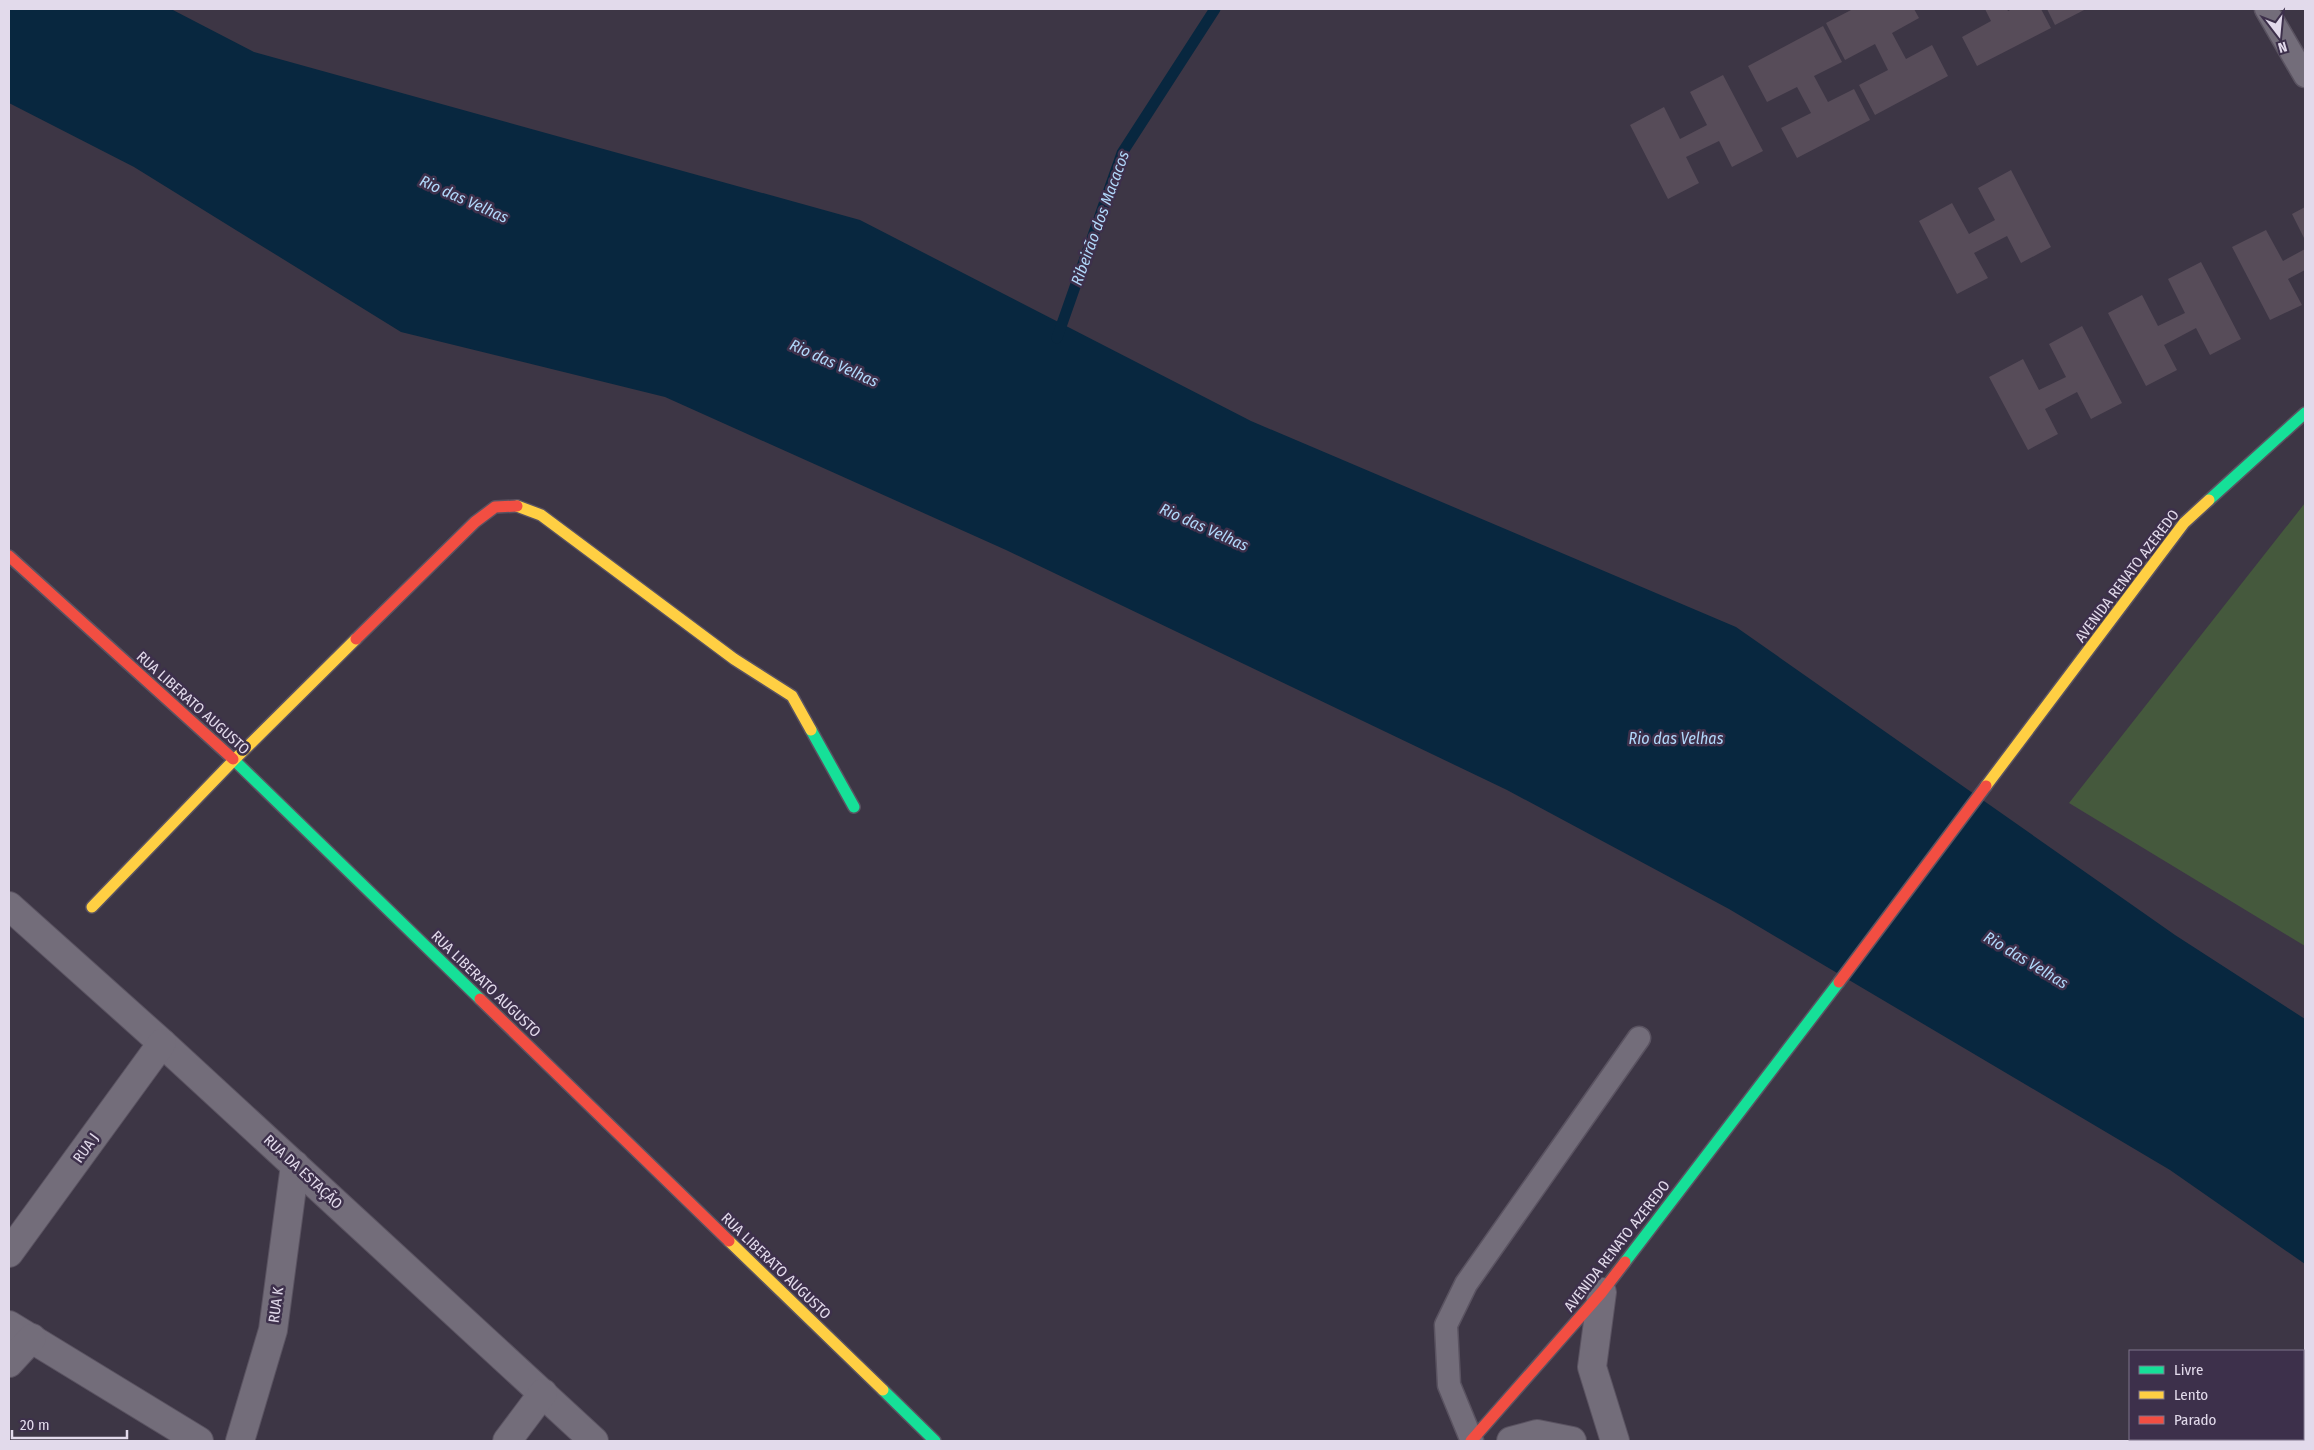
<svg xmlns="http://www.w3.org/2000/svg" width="2314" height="1450" viewBox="0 0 2314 1450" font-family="'Fira Sans Condensed',sans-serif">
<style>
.green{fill:#45593d}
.water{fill:#08273f}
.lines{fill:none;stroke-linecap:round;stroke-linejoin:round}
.stream{stroke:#08273f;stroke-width:11}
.building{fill:#574c59}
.lane-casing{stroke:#5a5361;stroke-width:25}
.street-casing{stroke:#5a5361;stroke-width:30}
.fast-casing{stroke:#5a5361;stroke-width:14}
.slow-casing{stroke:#5a5361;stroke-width:14}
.jam-casing{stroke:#5a5361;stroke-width:14}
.lane{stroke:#736d7a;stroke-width:22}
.street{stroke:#736d7a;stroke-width:28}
.fast{stroke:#16e098;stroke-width:11}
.slow{stroke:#ffcf43;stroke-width:11}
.jam{stroke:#f24e42;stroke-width:11}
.labels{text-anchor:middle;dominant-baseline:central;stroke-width:5;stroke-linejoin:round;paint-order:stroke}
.street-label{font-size:15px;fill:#e2daeb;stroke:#3d304b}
.water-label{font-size:16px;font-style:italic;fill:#b1d8fa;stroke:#3d304b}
</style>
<rect width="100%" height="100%" fill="#3d3645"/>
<polygon class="green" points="2305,503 2305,946 2069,803"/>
<polygon class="water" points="9,9 171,9 254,52 860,220 1251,421 1736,627 2175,935 2305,1019 2305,1264 2170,1170 1729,909 1507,790 1006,550 665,397 401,332 134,167 9,103"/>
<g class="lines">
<polyline class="stream" points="1057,338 1122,153 1215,9"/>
</g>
<g class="building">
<polygon points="1853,9 1914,9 1919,18 1892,33 1906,59 1932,45 1948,76 1875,115 1859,85 1888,70 1875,44 1845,60 1826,23"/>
<polygon points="1985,9 2007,9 2008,11 2012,9 2041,9 2051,28 1977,66 1962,37 1991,21"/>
<polygon points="2047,9 2086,9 2055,25"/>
<polygon points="1823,26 1842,62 1814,76 1828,102 1854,89 1870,120 1797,158 1781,128 1811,113 1797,87 1767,102 1748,66"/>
<polygon points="1723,75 1763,151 1732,167 1719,141 1686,157 1699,183 1668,199 1630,125 1664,107 1680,139 1707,125 1690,92"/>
<polygon points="2011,170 2051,247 2021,263 2007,236 1974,253 1988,278 1957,294 1919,221 1952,203 1969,234 1995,220 1978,188"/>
<polygon points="2305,207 2305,240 2292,214"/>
<polygon points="2266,230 2283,261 2305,249 2305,270 2288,279 2302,305 2270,320 2232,247"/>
<polygon points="2201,262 2241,339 2210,355 2196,328 2164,345 2177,370 2146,386 2108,313 2142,295 2158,326 2185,313 2168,279"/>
<polygon points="2082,326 2122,403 2091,419 2077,392 2045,409 2058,434 2028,450 1989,377 2023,359 2039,390 2066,377 2049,344"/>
</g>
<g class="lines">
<g class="lane-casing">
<g id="lane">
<polyline points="2266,9 2305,76"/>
<polyline points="1472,1441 1449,1385 1446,1325 1466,1284 1639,1038"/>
</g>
</g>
<g class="street-casing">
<g id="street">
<polyline points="9,906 162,1043 594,1441"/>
<polyline points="9,1253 162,1043"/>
<polyline points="1602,1292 1592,1367 1615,1441"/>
<polyline points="9,1325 199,1441"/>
<polyline points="9,1363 32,1338"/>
<polyline points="240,1441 273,1330 295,1165"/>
<polyline points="507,1441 543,1393"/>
<polyline points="1511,1441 1537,1434 1572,1441"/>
</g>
</g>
<g class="fast-casing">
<g id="fast">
<polyline points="2209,500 2305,413"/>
<polyline points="811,730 854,807"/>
<polyline points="233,759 480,999"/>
<polyline points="1625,1262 1839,982"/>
<polyline points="883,1390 935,1441"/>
</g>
</g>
<g class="slow-casing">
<g id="slow">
<polyline points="517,506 541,515 734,659 792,696 811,730"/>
<polyline points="1986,786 2184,523 2209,500"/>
<polyline points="92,907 234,760 356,639"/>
<polyline points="729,1241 883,1390"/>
</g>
</g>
<g class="jam-casing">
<g id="jam">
<polyline points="9,556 233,759"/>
<polyline points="356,639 475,522 495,507 517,506"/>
<polyline points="1839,982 1986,786"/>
<polyline points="480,999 729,1241"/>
<polyline points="1471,1441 1602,1292 1625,1262"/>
</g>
</g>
<use href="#lane" class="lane"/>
<use href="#street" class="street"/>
<use href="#fast" class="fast"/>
<use href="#slow" class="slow"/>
<use href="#jam" class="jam"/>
</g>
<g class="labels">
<g class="street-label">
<text transform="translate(2127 576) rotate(-53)">AVENIDA RENATO AZEREDO</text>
<text transform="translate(193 703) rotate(42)">RUA LIBERATO AUGUSTO</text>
<text transform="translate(486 984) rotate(44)">RUA LIBERATO AUGUSTO</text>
<text transform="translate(86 1148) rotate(-54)">RUA J</text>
<text transform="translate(303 1172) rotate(43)">RUA DA ESTAÇÃO</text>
<text transform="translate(1617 1246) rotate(-52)">AVENIDA RENATO AZEREDO</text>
<text transform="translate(776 1266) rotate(44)">RUA LIBERATO AUGUSTO</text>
<text transform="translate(276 1305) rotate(-82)">RUA K</text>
</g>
<g class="water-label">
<text transform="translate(464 199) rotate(24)">Rio das Velhas</text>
<text transform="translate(1100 218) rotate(-70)">Ribeirão dos Macacos</text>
<text transform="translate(834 363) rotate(24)">Rio das Velhas</text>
<text transform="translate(1204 527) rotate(24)">Rio das Velhas</text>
<text x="1676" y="738">Rio das Velhas</text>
<text transform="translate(2026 960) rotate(31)">Rio das Velhas</text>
</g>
</g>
<rect width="2314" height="1450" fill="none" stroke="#e2daeb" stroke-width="20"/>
<rect x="2129" y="1350" width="175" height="90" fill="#3d304b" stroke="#7f748b"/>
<rect x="2139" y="1366" width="25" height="8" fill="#16e098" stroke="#7f748b"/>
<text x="2174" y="1375" font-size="15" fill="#e2daeb">Livre</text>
<rect x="2139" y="1391" width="25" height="8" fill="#ffcf43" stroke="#7f748b"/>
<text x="2174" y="1400" font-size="15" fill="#e2daeb">Lento</text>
<rect x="2139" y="1416" width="25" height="8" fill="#f24e42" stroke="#7f748b"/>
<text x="2174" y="1425" font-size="15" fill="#e2daeb">Parado</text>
<g transform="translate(2279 35) rotate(164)" stroke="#3d304b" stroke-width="4" paint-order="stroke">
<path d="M0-4L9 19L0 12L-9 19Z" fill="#e2daeb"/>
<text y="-8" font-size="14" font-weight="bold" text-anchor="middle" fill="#e2daeb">N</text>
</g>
<path d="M12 1430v8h115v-8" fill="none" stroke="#e2daeb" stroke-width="2.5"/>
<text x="20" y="1430" font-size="15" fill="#e2daeb" stroke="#3d304b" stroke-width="4" paint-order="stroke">20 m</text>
</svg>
